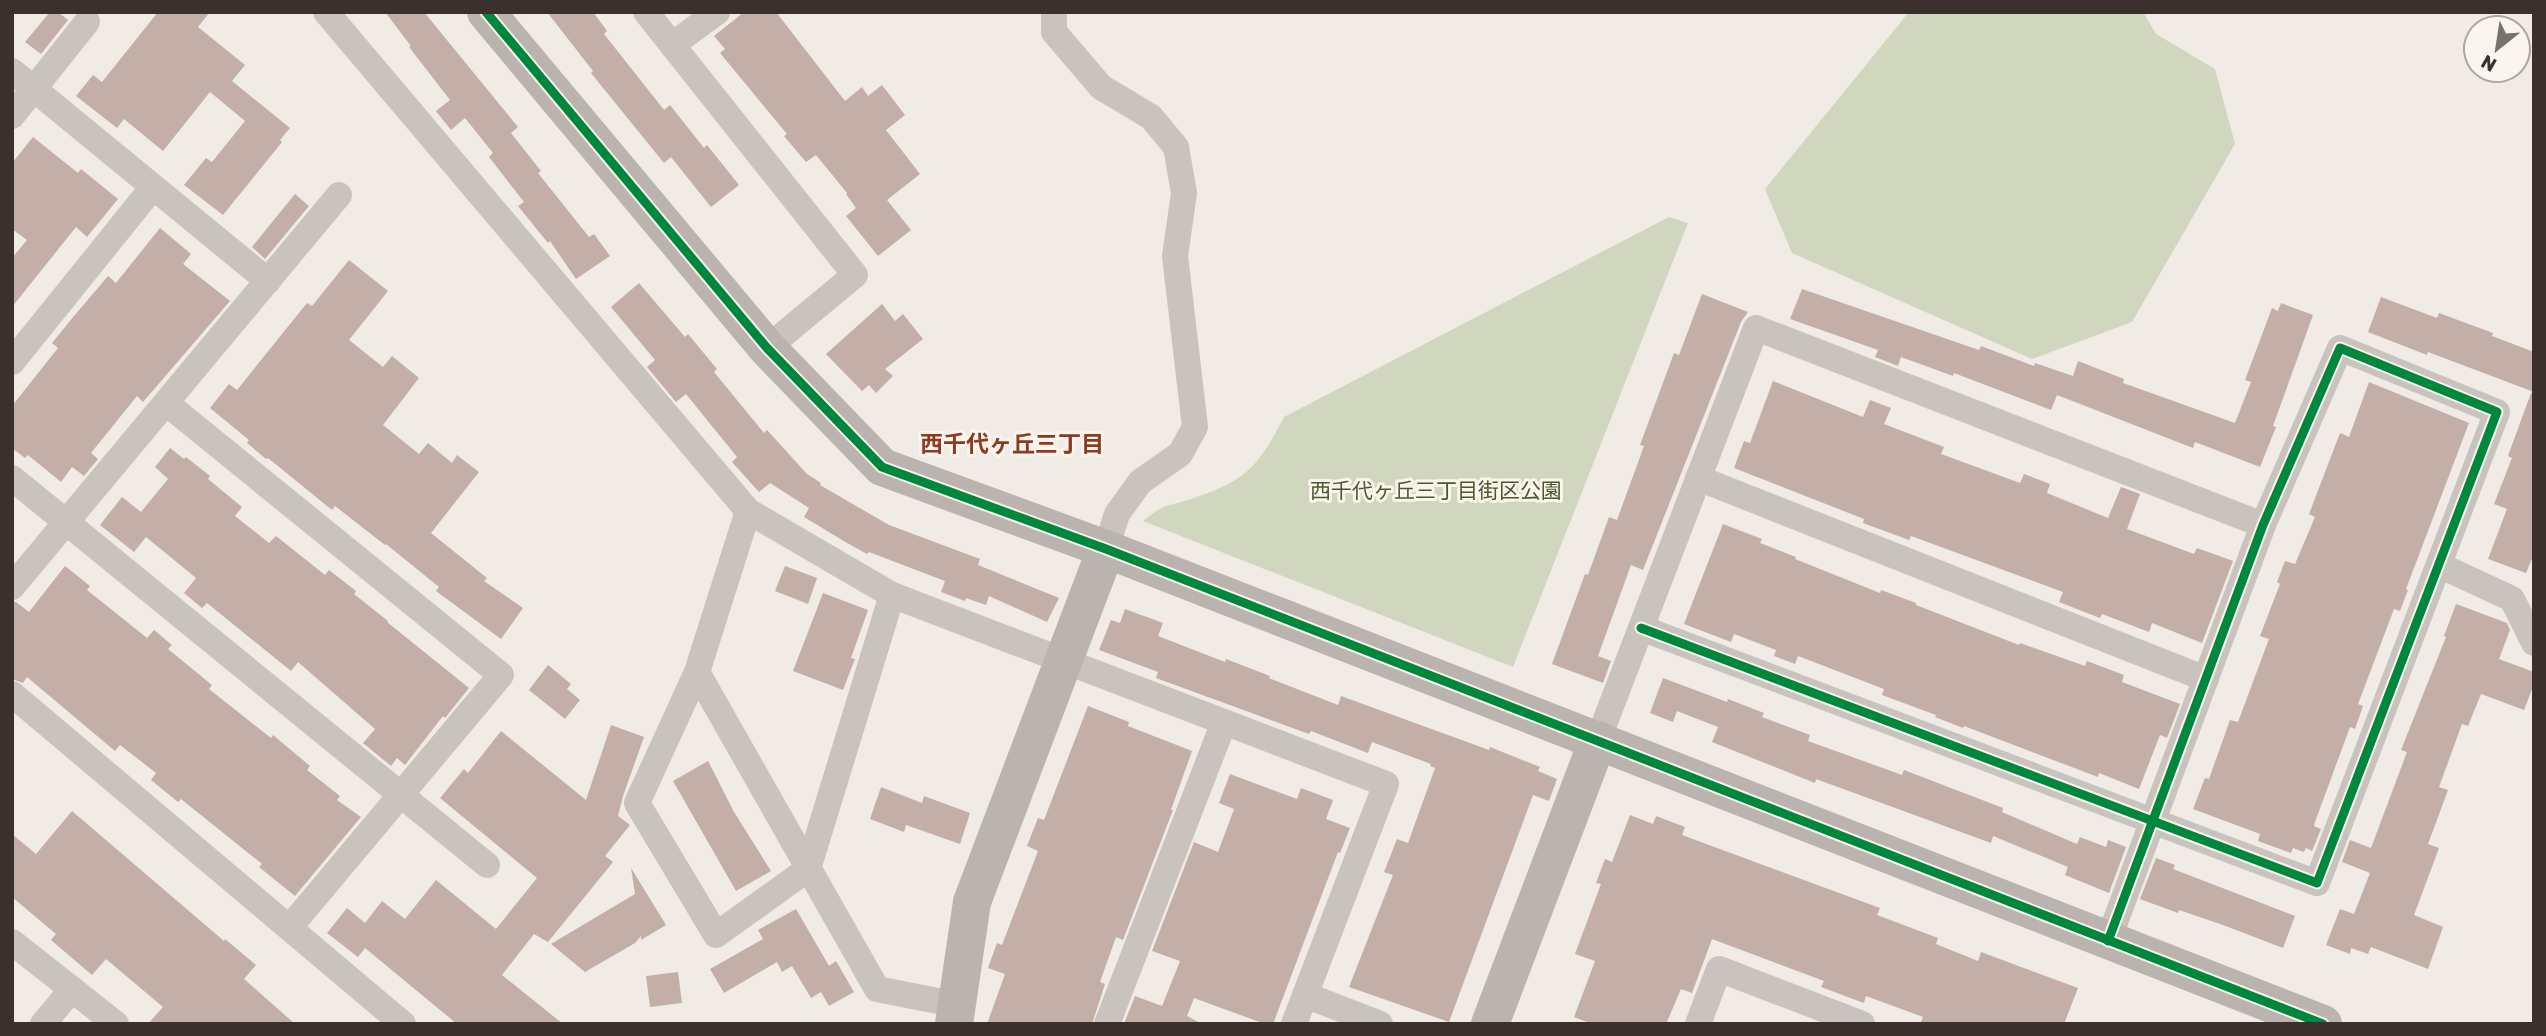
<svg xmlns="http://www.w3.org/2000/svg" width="2546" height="1036" viewBox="0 0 2546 1036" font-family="Rubik,'Noto Sans JP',sans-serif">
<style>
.green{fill:#d1d6bf}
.building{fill:#c3afa7}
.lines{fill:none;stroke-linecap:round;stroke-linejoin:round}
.street{stroke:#c9c3be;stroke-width:26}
.secondary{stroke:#bab3ae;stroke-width:38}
.cycleway-casing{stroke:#fbf5ee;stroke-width:13}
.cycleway{stroke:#00873e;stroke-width:9}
.labels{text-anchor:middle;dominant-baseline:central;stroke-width:6;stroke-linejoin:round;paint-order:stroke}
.park-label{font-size:21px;fill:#4a5a2e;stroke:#fbf5ee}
.neighbourhood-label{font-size:23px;font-weight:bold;fill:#8c3b22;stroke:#fbf5ee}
</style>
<rect width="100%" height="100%" fill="#f0ebe5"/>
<g class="green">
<polygon points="1909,12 2143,12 2156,34 2215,69 2235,144 2132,322 2032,359 1792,253 1765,189"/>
<path d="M1669 217 1688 223 1513 667 1143 521C1165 503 1166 507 1191 499 1246 481 1258 467 1284 417Z"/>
</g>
<g class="building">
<polygon points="50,12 58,12 68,20 41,54 25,42"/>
<polygon points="158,12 210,12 198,27 245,65 232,81 290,128 280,140 282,142 223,215 184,185 206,158 212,162 245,121 210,92 163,151 124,119 117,128 76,96 93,75 102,82"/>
<polygon points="385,12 424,12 518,127 511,133 541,171 538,173 589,237 594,234 610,256 576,279 550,241 548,243 518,206 524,202 489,157 493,153 465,118 451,130 436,111 450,100 409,47 411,46"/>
<polygon points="547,12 593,12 607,31 604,34 664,110 670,105 704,148 707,145 739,185 711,207 671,157 664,163 591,73 593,71"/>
<polygon points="744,12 776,12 845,101 862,87 868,96 882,85 905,115 886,130 920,174 887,200 911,230 878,256 846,216 856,208 846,194 847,193 816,155 806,162 784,136 787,134 720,53 725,49 714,36"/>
<polygon points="33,137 78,173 81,169 118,199 87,237 76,227 12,307 12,258 27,240 12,229 12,163"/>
<polygon points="295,194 309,206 265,259 252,247"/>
<polygon points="160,228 191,254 183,264 230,301 143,402 137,396 91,453 98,459 84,476 72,467 61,482 28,455 25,458 12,448 12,406 58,348 52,343 74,316 108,276 116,283"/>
<polygon points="349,260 388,291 349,340 383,367 392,356 419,378 383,425 419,454 428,443 452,463 457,455 479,472 431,533 487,578 484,581 523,608 501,639 436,591 439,587 386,544 385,545 335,506 332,510 268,458 266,459 247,443 249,440 210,408 229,384 237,390 307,303 312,306"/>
<polygon points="639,283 685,337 688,334 717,369 714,372 764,433 767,430 807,474 821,483 820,485 889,525 980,559 978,565 1059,598 1047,622 989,596 986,605 966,598 965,601 941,592 945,581 869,552 867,554 847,543 804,517 809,508 770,483 759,492 732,462 737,457 686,394 676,402 647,367 655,360 611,307"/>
<polygon points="1802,289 1979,350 1981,346 2034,366 2035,363 2073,376 2078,361 2124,379 2123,383 2235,423 2251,382 2245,380 2272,308 2278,311 2281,303 2313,315 2273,426 2276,427 2260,467 2195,442 2193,448 2057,395 2051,410 1954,373 1953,376 1901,357 1898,366 1875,357 1878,350 1790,319"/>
<polygon points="1702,294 1748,312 1741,322 1643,570 1631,565 1598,656 1611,661 1603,683 1552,664 1585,574 1588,575 1609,517 1617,520 1644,446 1640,445 1674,353 1679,355"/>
<polygon points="2381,297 2437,318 2439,313 2493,333 2492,336 2534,352 2534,392 2428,352 2427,355 2368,332"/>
<polygon points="882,304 895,321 903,314 923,339 885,369 893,376 876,393 869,385 862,391 826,354"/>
<polygon points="1773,381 1863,417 1870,400 1891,408 1884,424 1944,447 1941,454 2020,483 2024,474 2050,484 2047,493 2108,518 2121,487 2140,494 2127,529 2194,554 2197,548 2233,561 2202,643 2152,623 2149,632 2102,614 2100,618 2059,602 2063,592 1911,536 1909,540 1863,523 1864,519 1734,468 1744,441 1750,443"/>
<polygon points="2369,382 2469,423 2406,589 2408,590 2400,611 2394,609 2358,704 2363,706 2355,729 2350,727 2315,822 2314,826 2321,829 2312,851 2306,848 2304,852 2293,848 2291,853 2258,841 2260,834 2193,809 2205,778 2209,779 2230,720 2238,722 2269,639 2260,636 2280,584 2277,582 2285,561 2295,564 2315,517 2309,514 2340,433 2349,437"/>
<polygon points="2531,393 2534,394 2534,554 2526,573 2488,559 2507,509 2494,504 2512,458 2508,456"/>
<polygon points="170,448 184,459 186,457 210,476 208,479 242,507 235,516 269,543 276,536 325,575 329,570 356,591 354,594 388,621 387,622 469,688 445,718 443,716 405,765 397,758 391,766 363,743 375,729 298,662 291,671 207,603 202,608 184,593 196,578 146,537 134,552 100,525 122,497 141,512 168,479 155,467"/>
<polygon points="1723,524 1762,539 1760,543 1796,557 1795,559 1880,593 1881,590 1916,603 1916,605 2019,645 2020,643 2085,666 2087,661 2124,675 2122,682 2180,704 2167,738 2160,735 2139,789 2099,773 2098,777 1964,726 1963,728 1935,717 1936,715 1882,695 1884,689 1798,656 1795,664 1774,656 1776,650 1734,634 1731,642 1684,624"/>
<polygon points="65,566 90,586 87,590 147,638 154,630 172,645 168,649 212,685 209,689 271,738 273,735 310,766 307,770 340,796 337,800 361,817 295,896 259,867 262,864 181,799 178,802 151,780 156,773 120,745 115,751 27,677 23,683 12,679 12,602 16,602 29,612"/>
<polygon points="785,566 817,578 808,604 775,591"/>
<polygon points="823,593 868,610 851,658 855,659 843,690 793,671"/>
<polygon points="2456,604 2507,623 2510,630 2499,659 2534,672 2534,684 2524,710 2481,694 2468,726 2462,724 2439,787 2448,790 2428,844 2439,848 2414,915 2443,927 2428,969 2371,947 2368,954 2351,948 2350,954 2326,945 2340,909 2354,914 2370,873 2342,862 2350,840 2371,848 2407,752 2401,750 2446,637 2444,636"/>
<polygon points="1125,609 1163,623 1158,636 1225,662 1226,659 1270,676 1269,678 1338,705 1341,696 1489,750 1490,747 1540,767 1538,771 1557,779 1549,801 1533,795 1449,1022 1349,987 1393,875 1384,872 1397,839 1408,843 1435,768 1430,766 1431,764 1372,742 1368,753 1311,731 1309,734 1156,678 1158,672 1099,650 1111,620 1120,623"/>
<polygon points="548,665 571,684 567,689 580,700 565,719 529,690"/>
<polygon points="1663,678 1727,702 1728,699 1764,713 1762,717 1810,735 1808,741 1902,775 1904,770 2003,808 2002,812 2077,844 2080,837 2106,847 2108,840 2126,847 2109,893 2065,875 2068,867 1993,836 1991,843 1816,779 1815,783 1712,742 1718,727 1677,711 1673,722 1650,713"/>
<polygon points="1088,706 1129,722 1128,726 1192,751 1171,810 1173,810 1123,940 1116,937 1100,982 1105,984 1092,1024 987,1024 1005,974 988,968 997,943 1002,945 1038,851 1027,846 1038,818 1044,820"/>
<polygon points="611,725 644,737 623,796 618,816 630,825 605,856 613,862 548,942 534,934 502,975 563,1024 457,1024 365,948 358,957 327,933 347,908 365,923 382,901 405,919 436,880 496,929 537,878 440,798 464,769 468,773 501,731 586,800"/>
<polygon points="708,761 734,812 771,871 736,891 673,781"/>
<polygon points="1230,774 1297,799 1301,788 1333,800 1326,819 1350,828 1340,853 1338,852 1273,1024 1265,1024 1194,998 1187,1016 1202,1024 1124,1024 1135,996 1162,1006 1180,961 1152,951 1194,842 1218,852 1234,809 1219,803"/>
<polygon points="881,787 922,803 924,796 970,813 960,844 906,825 904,832 870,819"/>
<polygon points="72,811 224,941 225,939 256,965 244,979 295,1024 148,1024 163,1007 106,959 92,975 51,940 56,934 12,897 12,834 36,854"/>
<polygon points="1630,815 1653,824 1656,816 1685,827 1682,835 1880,908 1877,915 1938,938 1936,944 1978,961 1981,952 2078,988 2064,1024 1920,1024 1923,1017 1866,996 1864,1003 1821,987 1824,981 1712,939 1692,993 1681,989 1666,1024 1592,1024 1574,1017 1595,961 1575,954 1601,884 1596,883 1605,859 1612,862"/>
<polygon points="2156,858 2175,865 2173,869 2295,916 2283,948 2223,925 2179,910 2178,913 2140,899"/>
<polygon points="631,868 666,925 641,940 641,936 635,943 585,972 551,944 635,894"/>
<polygon points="796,909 829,966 836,961 854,992 829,1006 821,992 811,998 792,966 782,972 777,962 724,993 710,969 763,939 758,930"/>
<polygon points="678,972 682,1003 650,1007 646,976"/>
</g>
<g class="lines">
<g class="street">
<polyline points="326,12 748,511 892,595 1386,784 1294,1024"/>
<polyline points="646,12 855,275 767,348"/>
<polyline points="1054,12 1054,32 1101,87 1151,117 1176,147 1184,193 1175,256 1195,427 1180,454 1140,482 1117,514 1106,549"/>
<polyline points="672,45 717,12"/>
<polyline points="12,71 268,281"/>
<polyline points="12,116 87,22"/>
<polyline points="12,362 153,187"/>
<polyline points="166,403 501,675 290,927"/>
<polyline points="12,478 487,865"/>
<polyline points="1698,478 2206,679"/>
<polyline points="748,511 697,672 637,803 716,935 808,869 892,595"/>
<polyline points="2439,565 2512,599 2534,643"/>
<polyline points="12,587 339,195"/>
<polyline points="1641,628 2317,883 2497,412 2340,348 2263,525 2108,941"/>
<polyline points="697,672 877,989 958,1005"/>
<polyline points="12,694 403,1024"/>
<polyline points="1598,740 1756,328 2263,525"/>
<polyline points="12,942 116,1024"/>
<polyline points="1305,995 1380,1024"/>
<polyline points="43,1024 72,989"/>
<polyline points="1107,1024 1224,722"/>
<polyline points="1698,1024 1719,969 1862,1024"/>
</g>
<g class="secondary">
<polyline points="486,12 767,348 882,467 1106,549 2323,1024"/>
<polyline points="954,1024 972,902 1106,549"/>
<polyline points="1490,1024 1598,740"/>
</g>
<g class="cycleway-casing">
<g id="cycleway">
<polyline points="486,12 767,348 882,467 1106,549 2323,1024"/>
<polyline points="1641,628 2317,883 2497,412 2340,348 2263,525 2108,941"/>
</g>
</g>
<use href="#cycleway" class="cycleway"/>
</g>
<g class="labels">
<g class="park-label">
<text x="1436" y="490">西千代ヶ丘三丁目街区公園</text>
</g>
<g class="neighbourhood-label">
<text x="1012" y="444">西千代ヶ丘三丁目</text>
</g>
</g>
<rect width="2546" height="1036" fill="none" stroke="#3b302b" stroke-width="28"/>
<g transform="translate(2497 49) rotate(210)"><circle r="33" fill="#fbf5ee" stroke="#aea6a0" stroke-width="2"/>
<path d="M0-5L12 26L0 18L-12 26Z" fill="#7a716c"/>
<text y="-10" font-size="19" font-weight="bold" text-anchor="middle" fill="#3b302b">N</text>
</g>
</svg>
